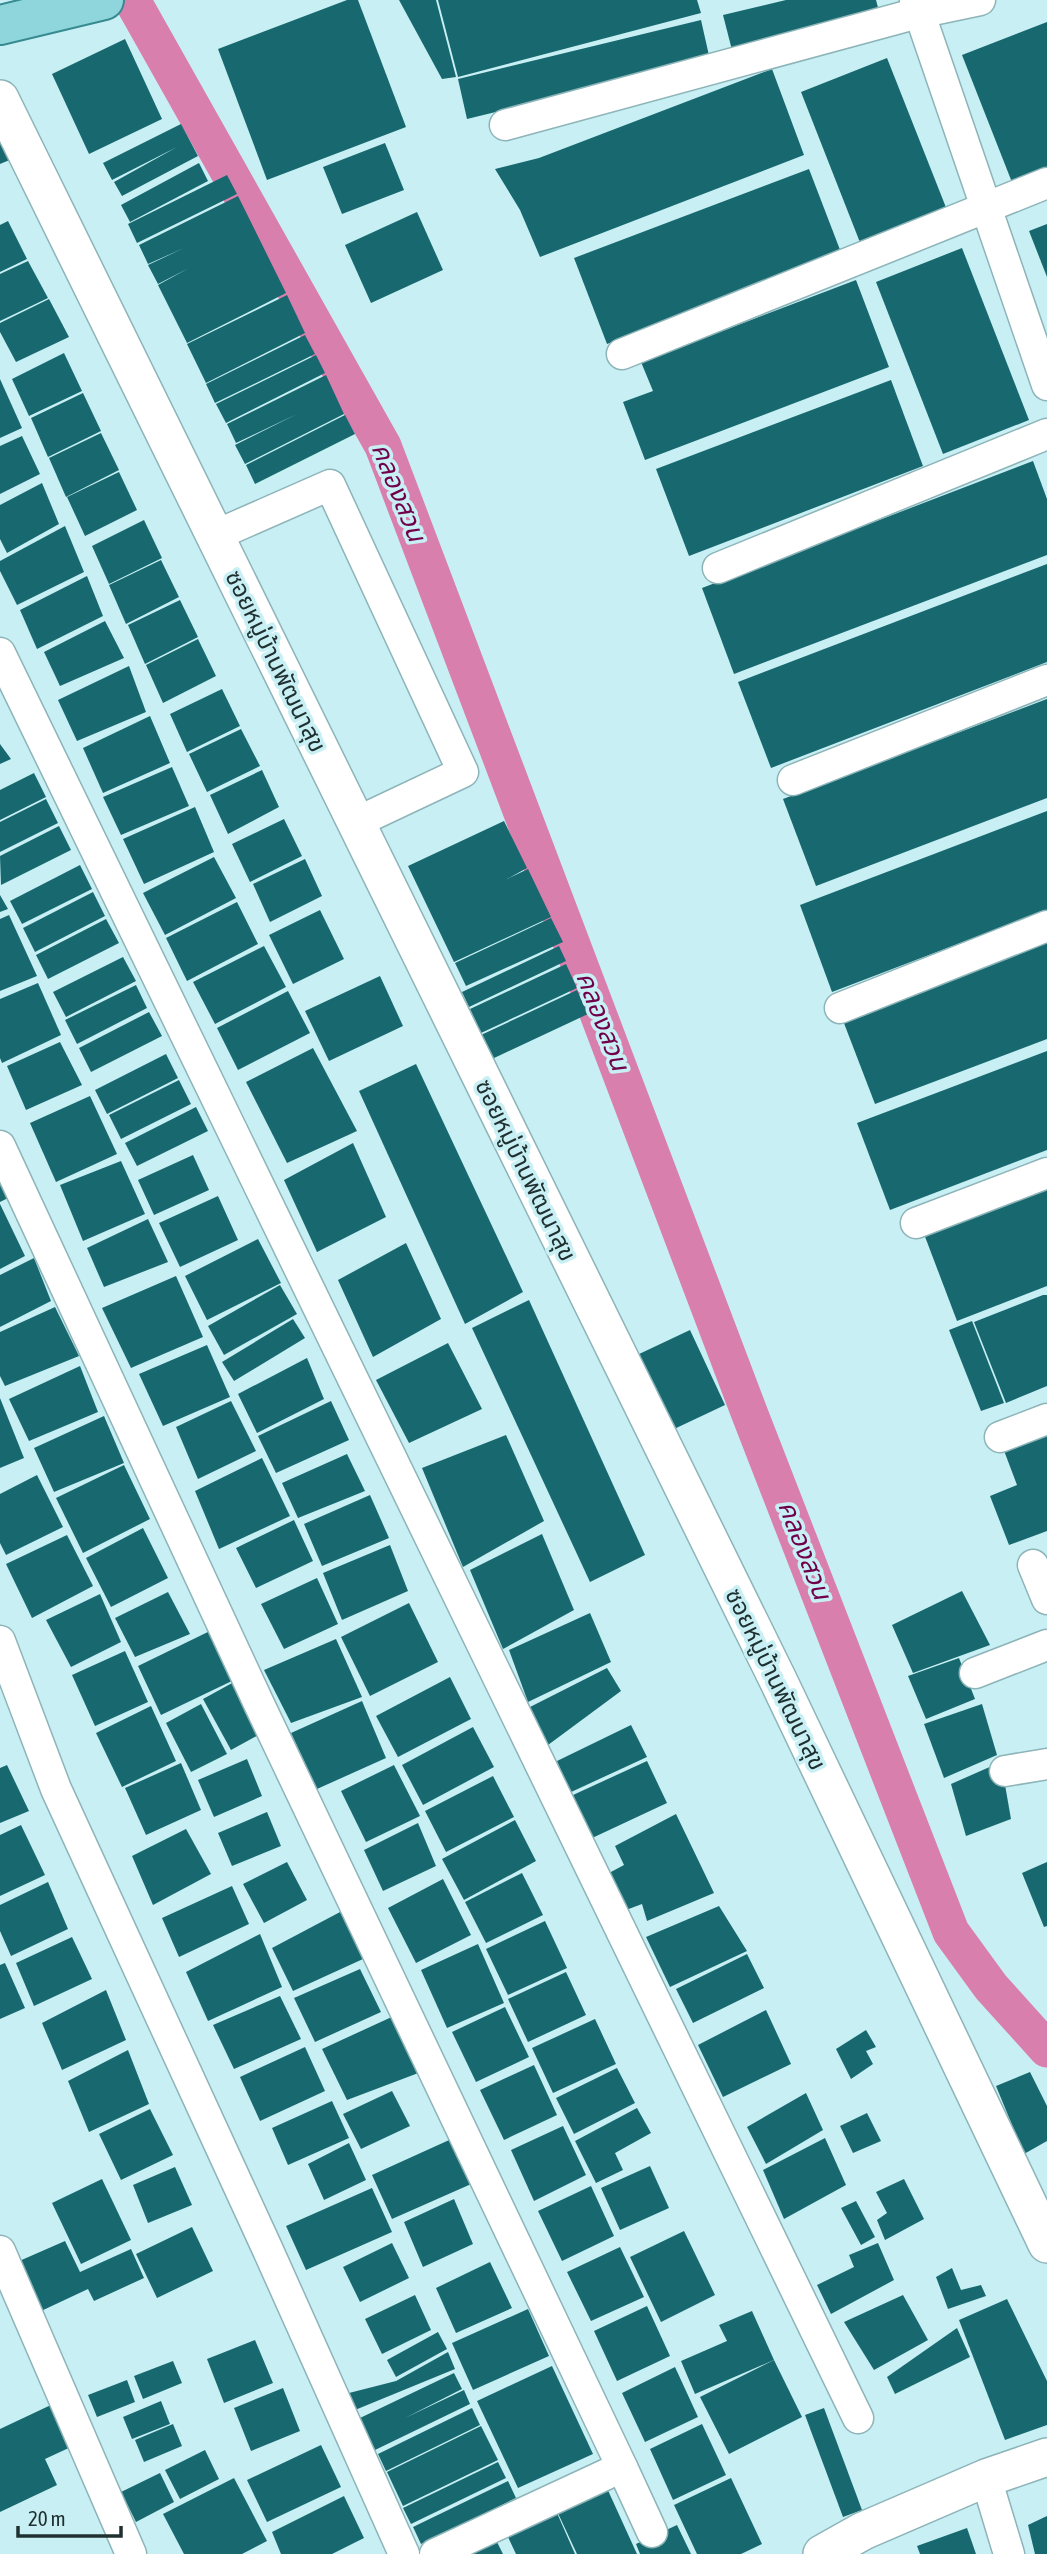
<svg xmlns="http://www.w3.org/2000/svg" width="1047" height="2554" viewBox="0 0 1047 2554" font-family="'Asap Condensed','Noto Sans Thai',sans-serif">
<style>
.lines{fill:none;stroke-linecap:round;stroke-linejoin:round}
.canal{stroke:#d97fae;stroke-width:37}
.building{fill:#17696f}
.minor-casing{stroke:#8db4b8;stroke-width:33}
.tertiary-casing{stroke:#8db4b8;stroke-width:40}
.primary-casing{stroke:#378a91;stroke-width:42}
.minor{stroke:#fff;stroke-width:30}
.tertiary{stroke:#fff;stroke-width:37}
.primary{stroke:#8ed6dc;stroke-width:38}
.labels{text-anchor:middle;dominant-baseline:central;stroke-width:7;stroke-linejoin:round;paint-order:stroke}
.street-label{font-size:24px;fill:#203031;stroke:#c8f0f4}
.water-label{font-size:26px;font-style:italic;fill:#71004b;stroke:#c8f0f4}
</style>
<rect width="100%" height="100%" fill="#c8f0f4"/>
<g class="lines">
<polyline class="canal" points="132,0 383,446 749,1412 951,1932 991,1987 1047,2049"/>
</g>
<g class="building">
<polygon points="347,0 358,0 406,127 267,180 218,49"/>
<polygon points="399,0 436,0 456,77 442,79"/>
<polygon points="438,0 697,0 701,13 458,77"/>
<polygon points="786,0 876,0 881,19 733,54 723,15"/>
<polygon points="701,20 710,60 467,119 458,79"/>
<polygon points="1047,22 1047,176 1015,190 962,55"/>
<polygon points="125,39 162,119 89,154 52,74"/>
<polygon points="887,58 947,210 861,245 801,92"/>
<polygon points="772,69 804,155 540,257 520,210 495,169 539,158"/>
<polygon points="181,124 198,156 122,196 114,182 177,147 112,180 103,163"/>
<polygon points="0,139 12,159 0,164"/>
<polygon points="385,143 404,190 342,214 323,167"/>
<polygon points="199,163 208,181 130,222 121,205"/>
<polygon points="809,169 842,255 607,344 574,258"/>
<polygon points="227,175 237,194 137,243 128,224"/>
<polygon points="238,196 286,293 187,343 158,285 189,268 158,284 148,265 184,248 148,264 139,245"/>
<polygon points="417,212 443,270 371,303 345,245"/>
<polygon points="8,221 27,259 0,272 0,225"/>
<polygon points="1047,224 1047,277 1029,231"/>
<polygon points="962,248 1029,420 943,454 876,282"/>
<polygon points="28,261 48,298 0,321 0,274"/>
<polygon points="856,280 889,367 645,460 623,402 653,391 641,362"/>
<polygon points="287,295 305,333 206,383 187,344"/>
<polygon points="49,299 69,337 16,362 0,332 0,323"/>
<polygon points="305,335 315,354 215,403 206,384"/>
<polygon points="64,353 82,391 29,416 12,379"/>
<polygon points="316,355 325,373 226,423 216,404"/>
<polygon points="326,375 344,414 245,464 235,445 297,414 236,443 227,424"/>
<polygon points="0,379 22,428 0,438"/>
<polygon points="891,380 923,466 689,556 656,469"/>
<polygon points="83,393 101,431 48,457 31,418"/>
<polygon points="345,415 355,434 255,484 246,465"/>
<polygon points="101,433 119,470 66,497 49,458"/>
<polygon points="22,436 40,474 0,494 0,446"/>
<polygon points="1033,461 1047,499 1047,555 734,674 702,588"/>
<polygon points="119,472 137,510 85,536 67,497"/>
<polygon points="42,483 59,524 7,553 0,539 0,505"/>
<polygon points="144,520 162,558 109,584 92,546"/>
<polygon points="65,526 84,572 17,605 0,571 0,561"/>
<polygon points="161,560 179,597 126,624 109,585"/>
<polygon points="1047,564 1047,662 771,768 738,682"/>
<polygon points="87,576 103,616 37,649 20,610"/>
<polygon points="180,600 198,637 145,664 128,625"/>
<polygon points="105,621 124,658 60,686 44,652"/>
<polygon points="198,639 216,676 163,703 146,665"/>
<polygon points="129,666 146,712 77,741 58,700"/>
<polygon points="222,689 240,726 187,752 170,714"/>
<polygon points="1047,699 1047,798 816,886 783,799"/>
<polygon points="150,716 170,763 103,793 83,748"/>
<polygon points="241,729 260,766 207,792 189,754"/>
<polygon points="0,744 11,759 0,764"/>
<polygon points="172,767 189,806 121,835 103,797"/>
<polygon points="262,770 279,807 228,834 210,795"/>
<polygon points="34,773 46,797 0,820 0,790"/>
<polygon points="46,799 58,823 0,852 0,822"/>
<polygon points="195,807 214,852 144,884 123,839"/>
<polygon points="1047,811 1047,910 832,992 800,905"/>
<polygon points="284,819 302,856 250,882 232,844"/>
<polygon points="504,821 527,868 507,879 528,869 551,917 454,962 408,866"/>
<polygon points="59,826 71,850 1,885 0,856"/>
<polygon points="214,857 236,898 165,935 143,893"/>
<polygon points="305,859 322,896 270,922 253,884"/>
<polygon points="80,865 92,889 22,924 10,901"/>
<polygon points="93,892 105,916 35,952 23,928"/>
<polygon points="0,895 8,909 0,912"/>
<polygon points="237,902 258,944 187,981 166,938"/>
<polygon points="320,910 344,959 293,984 269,935"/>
<polygon points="9,915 37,976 0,991 0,919"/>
<polygon points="551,918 563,942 466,986 455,963"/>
<polygon points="106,919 119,943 48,979 36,955"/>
<polygon points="1047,940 1047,1039 875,1104 842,1018"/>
<polygon points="264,946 286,987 215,1024 193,982"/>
<polygon points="559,946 566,961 469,1007 462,992"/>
<polygon points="123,957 136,981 66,1017 53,992"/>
<polygon points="566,964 577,988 481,1033 470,1009"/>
<polygon points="380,976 403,1026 329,1061 305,1011"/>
<polygon points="38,983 61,1035 2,1063 0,1058 0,999"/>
<polygon points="136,985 147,1008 77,1044 65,1020"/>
<polygon points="577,990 588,1014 492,1059 481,1035"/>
<polygon points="288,991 310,1033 238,1070 217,1028"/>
<polygon points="149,1012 162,1036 91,1072 79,1048"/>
<polygon points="60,1042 82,1085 26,1110 7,1066"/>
<polygon points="313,1048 357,1131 287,1163 246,1082"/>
<polygon points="1047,1051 1047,1150 890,1210 857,1123"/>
<polygon points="166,1054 178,1078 107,1114 95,1090"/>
<polygon points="416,1064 523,1292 465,1324 359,1091"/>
<polygon points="179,1080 191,1104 121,1139 109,1115"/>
<polygon points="90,1096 117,1154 56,1182 30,1123"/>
<polygon points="196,1107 208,1131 137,1166 125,1143"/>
<polygon points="353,1143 386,1217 317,1252 284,1180"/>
<polygon points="193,1155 209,1190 154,1215 138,1180"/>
<polygon points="121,1161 145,1214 83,1241 60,1185"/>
<polygon points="0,1183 8,1198 0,1202"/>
<polygon points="1047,1188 1047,1286 957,1321 924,1234"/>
<polygon points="218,1196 238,1240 180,1267 159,1223"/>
<polygon points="0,1204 25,1256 0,1269"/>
<polygon points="148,1219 168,1262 104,1287 87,1248"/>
<polygon points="258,1239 281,1283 207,1320 185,1276"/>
<polygon points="406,1243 441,1319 373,1357 338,1280"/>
<polygon points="34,1258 51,1301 0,1327 0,1275"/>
<polygon points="176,1276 203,1337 131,1368 102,1308"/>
<polygon points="280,1285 297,1314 224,1355 208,1326"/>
<polygon points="1043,1295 1047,1295 1047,1386 1006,1403 974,1322"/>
<polygon points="529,1300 645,1555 590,1582 472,1328"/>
<polygon points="55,1307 79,1356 5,1386 0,1376 0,1332"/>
<polygon points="293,1319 305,1338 234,1381 222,1362"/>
<polygon points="972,1321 1004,1403 981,1411 949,1330"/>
<polygon points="690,1330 725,1405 672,1430 637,1355"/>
<polygon points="448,1343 482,1409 409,1443 376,1380"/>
<polygon points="207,1345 230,1397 163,1426 139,1374"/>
<polygon points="307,1358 324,1399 257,1433 238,1394"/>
<polygon points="80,1366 98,1412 29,1441 9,1399"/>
<polygon points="0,1398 24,1458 0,1468"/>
<polygon points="231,1401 256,1451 198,1479 176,1427"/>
<polygon points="331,1401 349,1440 276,1473 258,1436"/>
<polygon points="104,1416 124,1463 54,1492 34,1448"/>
<polygon points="1047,1432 1047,1531 1009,1545 990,1496 1017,1485 1003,1448"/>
<polygon points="506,1435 544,1521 463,1567 422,1468"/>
<polygon points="347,1454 365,1491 298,1518 282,1483"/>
<polygon points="262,1458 290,1516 219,1549 195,1491"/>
<polygon points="124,1465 150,1519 83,1553 56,1498"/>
<polygon points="37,1475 63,1527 6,1555 0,1543 0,1494"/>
<polygon points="370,1495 389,1538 322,1566 304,1524"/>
<polygon points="294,1520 313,1561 256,1588 236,1548"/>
<polygon points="143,1528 168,1578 111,1607 86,1558"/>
<polygon points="542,1534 574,1610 503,1649 470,1570"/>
<polygon points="67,1535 93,1586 32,1618 6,1564"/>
<polygon points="390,1545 408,1591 342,1620 323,1573"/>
<polygon points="317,1578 338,1624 284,1649 261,1604"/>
<polygon points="962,1591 990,1645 913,1673 892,1625"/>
<polygon points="168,1592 190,1634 135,1657 115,1618"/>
<polygon points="100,1594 121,1642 71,1667 46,1620"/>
<polygon points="409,1603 438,1662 370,1696 341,1637"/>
<polygon points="590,1613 611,1662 528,1702 509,1650"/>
<polygon points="212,1630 236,1679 161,1715 138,1666"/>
<polygon points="336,1639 362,1697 291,1723 264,1670"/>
<polygon points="125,1651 148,1702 95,1726 72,1675"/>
<polygon points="959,1658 975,1699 926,1719 908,1676"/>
<polygon points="607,1668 621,1691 548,1745 530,1707"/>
<polygon points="450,1677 471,1719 398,1757 376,1716"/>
<polygon points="234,1682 262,1733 231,1750 203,1699"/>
<polygon points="362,1701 386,1758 317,1789 291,1733"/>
<polygon points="201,1704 227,1754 191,1772 166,1723"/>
<polygon points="982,1704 997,1755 944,1778 924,1724"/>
<polygon points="151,1706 176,1761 122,1787 96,1733"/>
<polygon points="631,1725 647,1757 569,1793 557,1761"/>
<polygon points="473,1727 494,1767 423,1805 402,1765"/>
<polygon points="247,1759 262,1796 214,1817 198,1780"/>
<polygon points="647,1761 667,1803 590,1839 573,1795"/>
<polygon points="1001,1762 1011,1819 966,1836 951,1784"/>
<polygon points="181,1763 201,1810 146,1835 125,1788"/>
<polygon points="7,1765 29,1811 0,1823 0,1768"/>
<polygon points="394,1765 420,1816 366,1842 341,1791"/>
<polygon points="493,1776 514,1817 446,1852 425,1811"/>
<polygon points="267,1812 281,1846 232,1866 218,1833"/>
<polygon points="676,1814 714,1893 647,1921 642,1904 626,1910 609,1873 624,1865 615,1846"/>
<polygon points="515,1820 536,1861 464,1900 442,1859"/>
<polygon points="418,1823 436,1866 383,1891 364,1850"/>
<polygon points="21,1825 45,1875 0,1896 0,1835"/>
<polygon points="186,1829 211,1874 153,1905 132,1856"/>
<polygon points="287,1862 307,1900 264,1923 243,1884"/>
<polygon points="1047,1862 1047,1926 1044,1927 1022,1873"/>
<polygon points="522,1873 543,1915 486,1943 465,1902"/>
<polygon points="443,1879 471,1935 416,1963 388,1908"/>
<polygon points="48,1882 68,1929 11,1956 0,1931 0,1905"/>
<polygon points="232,1886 249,1924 179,1957 162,1918"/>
<polygon points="719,1906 747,1951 670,1987 646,1937"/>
<polygon points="342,1911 363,1959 293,1991 272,1948"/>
<polygon points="545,1921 567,1968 508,1995 486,1949"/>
<polygon points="260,1934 282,1987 208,2021 186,1972"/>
<polygon points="72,1937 92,1979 34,2006 16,1963"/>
<polygon points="478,1944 504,2003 447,2028 421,1970"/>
<polygon points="747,1954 764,1988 693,2023 676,1989"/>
<polygon points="5,1963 25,2008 0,2019 0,1965"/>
<polygon points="360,1969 381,2012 315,2042 294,1998"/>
<polygon points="566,1972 586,2015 528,2042 508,1999"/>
<polygon points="106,1990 126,2040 62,2070 42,2023"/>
<polygon points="280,1996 301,2039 234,2069 213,2025"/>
<polygon points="505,2007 529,2057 476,2082 452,2032"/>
<polygon points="766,2010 791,2064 723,2097 698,2045"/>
<polygon points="396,2015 421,2072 347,2100 322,2049"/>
<polygon points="595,2019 616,2064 553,2093 532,2048"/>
<polygon points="866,2030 876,2047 866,2051 873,2064 851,2079 836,2049"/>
<polygon points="305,2047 325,2091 260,2121 240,2077"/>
<polygon points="128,2050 149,2104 89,2132 68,2081"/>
<polygon points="534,2065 557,2115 504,2140 480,2090"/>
<polygon points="617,2068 635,2103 574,2134 556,2098"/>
<polygon points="1030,2072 1047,2106 1047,2141 1024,2154 996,2086"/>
<polygon points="392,2091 410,2126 361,2149 343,2114"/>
<polygon points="806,2093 823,2130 766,2164 747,2127"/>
<polygon points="332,2101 349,2138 288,2165 272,2128"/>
<polygon points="637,2108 651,2133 615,2153 623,2170 596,2183 575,2141"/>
<polygon points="150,2109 173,2155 121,2180 99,2134"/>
<polygon points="867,2113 881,2141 853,2153 840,2126"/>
<polygon points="563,2126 586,2175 534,2201 511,2150"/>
<polygon points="458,2136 478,2181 392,2219 372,2175"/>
<polygon points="825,2138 846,2185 784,2219 763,2170"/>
<polygon points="349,2143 366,2180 324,2200 308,2164"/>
<polygon points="650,2166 669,2208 620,2230 601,2188"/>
<polygon points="175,2167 192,2205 148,2223 133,2185"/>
<polygon points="102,2179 131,2240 81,2264 52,2203"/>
<polygon points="904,2179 924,2219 885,2240 877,2220 887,2213 876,2192"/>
<polygon points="591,2186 614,2236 562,2261 538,2211"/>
<polygon points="372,2188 392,2232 306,2270 286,2226"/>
<polygon points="454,2199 473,2244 423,2267 404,2222"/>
<polygon points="856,2201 875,2237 861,2245 841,2208"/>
<polygon points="192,2227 213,2271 157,2298 136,2254"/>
<polygon points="684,2231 715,2295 661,2322 630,2257"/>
<polygon points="65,2241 80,2272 131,2249 144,2278 94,2301 88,2289 39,2312 17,2262"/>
<polygon points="392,2243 409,2278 360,2302 343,2267"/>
<polygon points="878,2243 894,2280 831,2314 817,2285 854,2267 849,2255"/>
<polygon points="620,2247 644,2297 591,2321 567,2272"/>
<polygon points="490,2262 512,2308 456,2333 436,2288"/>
<polygon points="952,2268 961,2290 981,2285 986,2296 948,2309 936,2277"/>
<polygon points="415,2295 431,2330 382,2354 365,2319"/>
<polygon points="903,2295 928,2340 874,2370 844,2322"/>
<polygon points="1007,2299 1047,2381 1047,2425 1005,2440 959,2320"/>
<polygon points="647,2306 670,2356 617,2381 594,2331"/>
<polygon points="528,2309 549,2356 473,2390 452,2343"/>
<polygon points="752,2311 774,2360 695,2394 681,2361 727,2341 719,2325"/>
<polygon points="957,2328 970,2357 895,2394 887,2377"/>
<polygon points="438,2332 447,2349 396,2377 387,2360"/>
<polygon points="255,2340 273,2383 224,2403 207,2359"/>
<polygon points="448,2352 455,2369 355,2410 349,2393 396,2381"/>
<polygon points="774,2360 802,2417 729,2454 700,2397"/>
<polygon points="173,2361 182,2383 143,2399 134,2376"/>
<polygon points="552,2366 593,2454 518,2488 477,2401"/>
<polygon points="675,2367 698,2417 645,2442 622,2393"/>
<polygon points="454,2373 462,2389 405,2418 464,2390 470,2404 375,2450 360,2418"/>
<polygon points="127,2380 135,2402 97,2417 88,2395"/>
<polygon points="283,2388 300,2431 251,2451 234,2408"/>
<polygon points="161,2401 170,2424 132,2439 123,2417"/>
<polygon points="53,2404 73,2446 45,2459 57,2485 0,2512 0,2429"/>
<polygon points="472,2408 480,2425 386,2471 378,2454"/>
<polygon points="824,2408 862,2510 843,2517 805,2415"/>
<polygon points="173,2424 182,2446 144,2462 135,2440"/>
<polygon points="702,2424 726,2475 673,2500 650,2449"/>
<polygon points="481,2426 498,2460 403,2506 387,2472"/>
<polygon points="321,2445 341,2487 267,2522 247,2480"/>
<polygon points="205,2450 219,2479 180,2499 165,2470"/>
<polygon points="498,2462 506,2478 411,2524 403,2508"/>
<polygon points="160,2473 174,2502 136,2522 121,2492"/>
<polygon points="234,2478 267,2541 242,2554 184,2554 163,2514"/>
<polygon points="731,2478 762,2544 741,2554 697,2554 674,2505"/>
<polygon points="508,2481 516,2498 421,2544 413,2527"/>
<polygon points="606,2486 637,2554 577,2554 556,2509"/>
<polygon points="344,2496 364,2538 332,2554 281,2554 272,2532"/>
<polygon points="557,2513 575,2554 516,2554 507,2535"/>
<polygon points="1047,2516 1047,2554 1035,2554 1028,2525"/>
<polygon points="677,2525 691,2554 640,2554 636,2544"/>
<polygon points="967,2528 976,2554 920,2554 917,2546"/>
<polygon points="493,2534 503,2554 452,2554"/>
</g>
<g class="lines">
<g class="minor-casing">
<g id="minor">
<polyline points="915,0 1047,385"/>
<polyline points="505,125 918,13 980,0"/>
<polyline points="622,354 1047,183"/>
<polyline points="214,536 330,485 463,772 355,823"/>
<polyline points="718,568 1047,434"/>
<polyline points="0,653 858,2418"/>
<polyline points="793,780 1047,680"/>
<polyline points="840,1008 1047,926"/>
<polyline points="0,1146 260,1706 622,2467 435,2554"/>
<polyline points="916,1223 1047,1173"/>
<polyline points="1000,1437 1047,1419"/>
<polyline points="1033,1565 1047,1599"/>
<polyline points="0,1641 56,1789 267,2248 404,2554"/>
<polyline points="975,1673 1047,1645"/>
<polyline points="1005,1771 1047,1764"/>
<polyline points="0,2251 131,2554"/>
<polyline points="622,2467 652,2532"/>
<polyline points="986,2478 1009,2554"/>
</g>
</g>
<g class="tertiary-casing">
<g id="tertiary">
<polyline points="0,99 778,1680 1047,2244"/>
<polyline points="822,2554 863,2531 986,2478 1047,2457"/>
</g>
</g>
<g class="primary-casing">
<polyline id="primary" points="0,25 104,0"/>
</g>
<use href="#minor" class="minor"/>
<use href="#tertiary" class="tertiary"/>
<use href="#primary" class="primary"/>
</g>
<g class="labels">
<g class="street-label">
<text transform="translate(276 661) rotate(64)">ซอยหมู่บ้านพัฒนาสุข</text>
<text transform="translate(526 1170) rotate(64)">ซอยหมู่บ้านพัฒนาสุข</text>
<text transform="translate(776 1679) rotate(64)">ซอยหมู่บ้านพัฒนาสุข</text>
</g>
<g class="water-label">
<text transform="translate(399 492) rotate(68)">คลองสวน</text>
<text transform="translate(603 1021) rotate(69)">คลองสวน</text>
<text transform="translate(805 1550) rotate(69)">คลองสวน</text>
</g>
</g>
<path d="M18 2526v10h103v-10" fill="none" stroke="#203031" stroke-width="3.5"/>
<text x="28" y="2526" font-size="21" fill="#203031" stroke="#c8f0f4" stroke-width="5" paint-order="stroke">20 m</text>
</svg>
